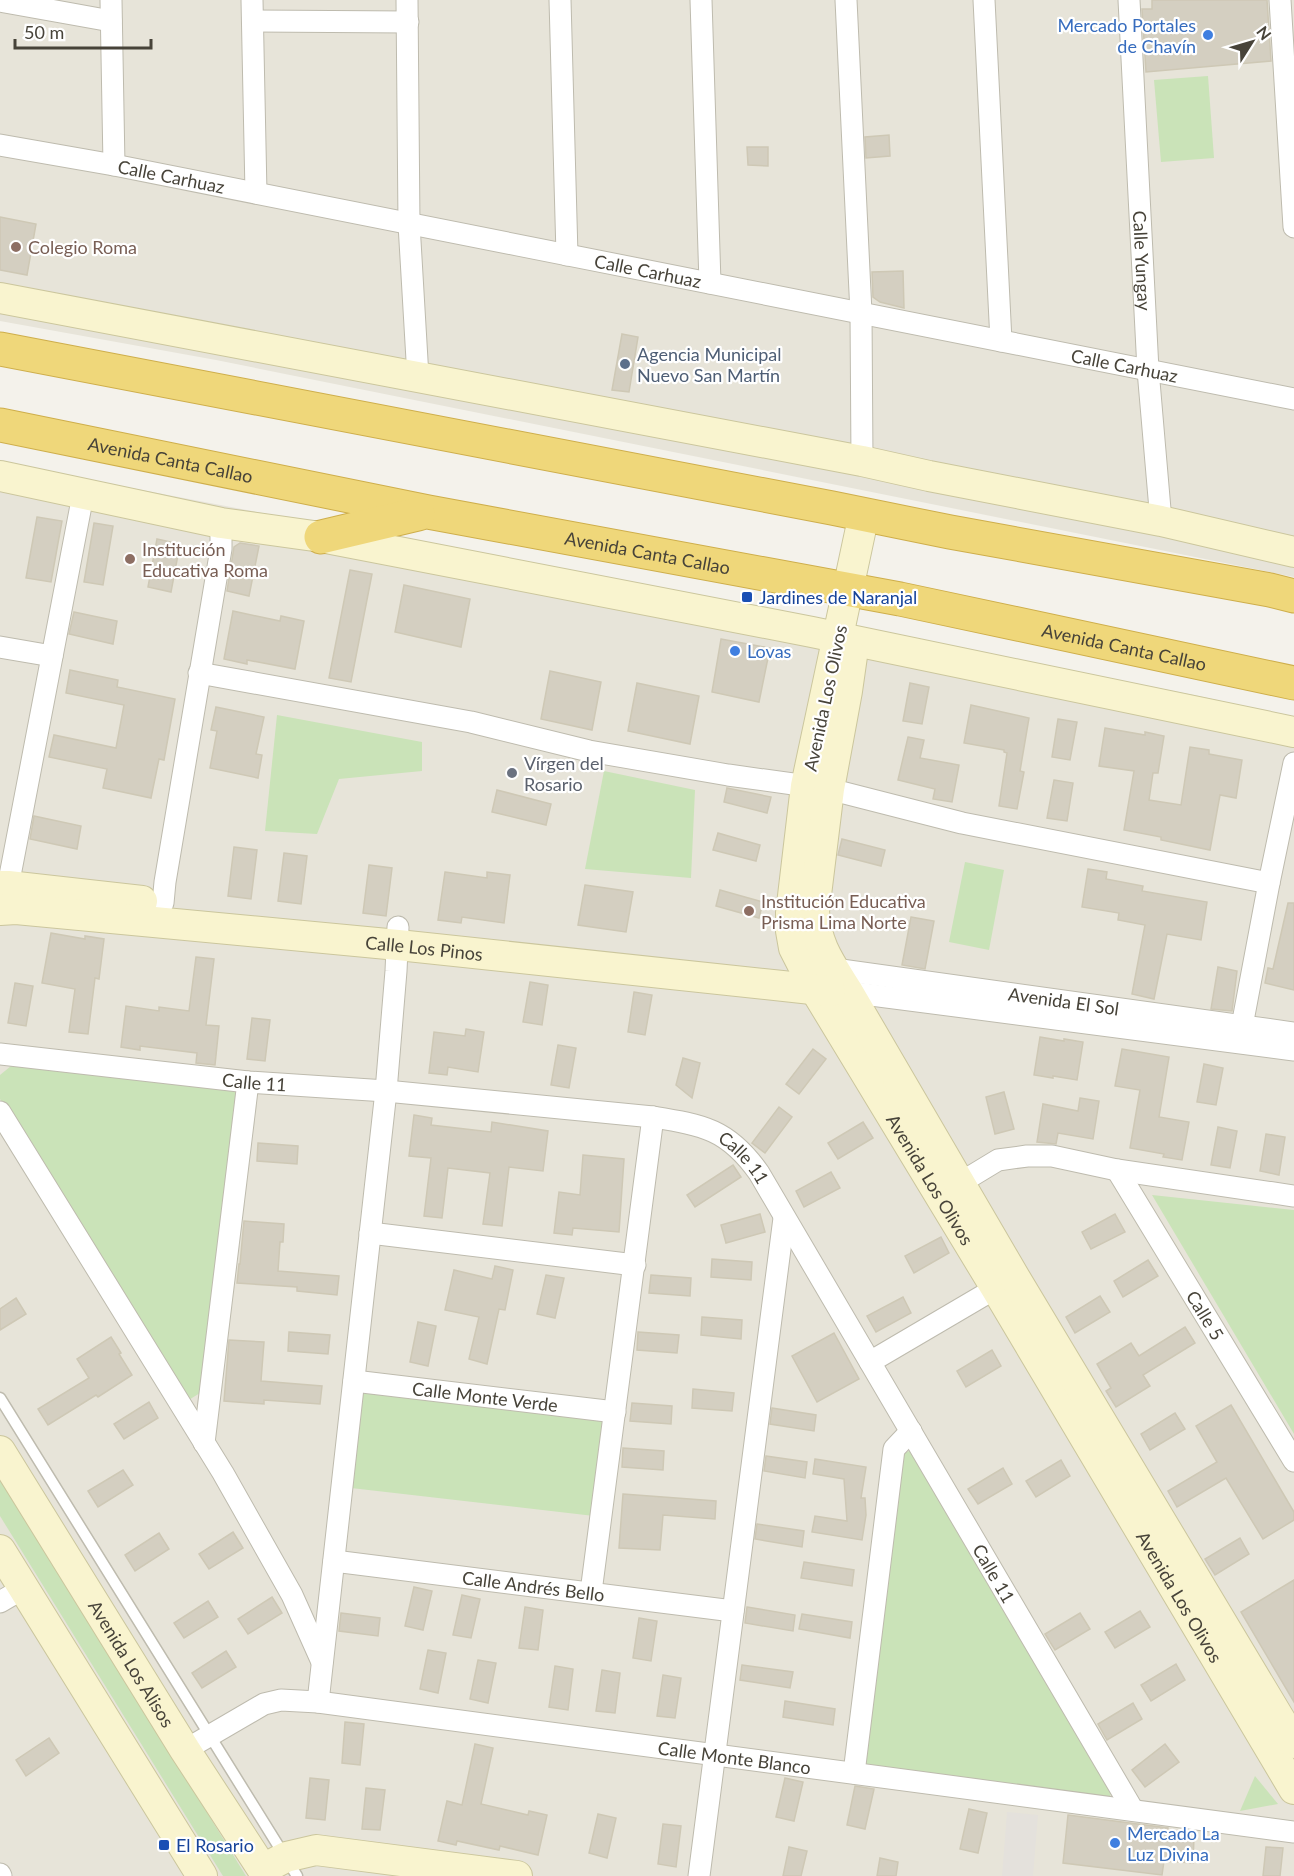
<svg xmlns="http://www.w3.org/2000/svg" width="1294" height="1876" viewBox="0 0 1294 1876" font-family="Lato,sans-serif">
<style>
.residential{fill:#e7e4d9}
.industrial{fill:#e4e1dc}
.green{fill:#cae3b8}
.building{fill:#d4cfc1;stroke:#cec8b5;stroke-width:1.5}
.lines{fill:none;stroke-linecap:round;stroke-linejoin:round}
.lane-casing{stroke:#bebbae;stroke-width:13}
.street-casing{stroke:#bebbae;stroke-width:23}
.secondary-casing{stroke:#cbc69d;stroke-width:32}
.highway-casing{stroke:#ceae4b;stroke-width:35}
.lane{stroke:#fff;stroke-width:10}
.street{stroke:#fff;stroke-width:21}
.secondary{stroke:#f9f4cf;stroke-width:30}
.highway{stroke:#efd77a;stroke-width:33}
.shop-dot{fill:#3f7fe0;stroke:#fff;stroke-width:2}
.education-dot{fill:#8d6e63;stroke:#fff;stroke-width:2}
.service-dot{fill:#5c6f8a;stroke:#fff;stroke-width:2}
.transit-dot{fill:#1a4fb4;stroke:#fff;stroke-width:2}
.worship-dot{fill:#6b7280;stroke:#fff;stroke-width:2}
.labels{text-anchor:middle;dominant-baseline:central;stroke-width:4.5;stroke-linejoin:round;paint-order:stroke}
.shop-label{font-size:18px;fill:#366cbe;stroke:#fff;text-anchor:start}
.street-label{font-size:18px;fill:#474339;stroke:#fff}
.education-label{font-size:18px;fill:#785e54;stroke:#fff;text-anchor:start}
.service-label{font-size:18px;fill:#4e5e75;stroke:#fff;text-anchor:start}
.transit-label{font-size:18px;fill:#164399;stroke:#fff;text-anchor:start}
.worship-label{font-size:18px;fill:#5b616d;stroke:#fff;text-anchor:start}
</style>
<rect width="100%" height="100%" fill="#f4f2eb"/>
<g class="residential">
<polygon points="0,0 1294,0 1294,577 216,360 0,321"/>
<polygon points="0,463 530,564 1199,696 1294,717 1294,1876 0,1876"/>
</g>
<polygon class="industrial" points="1007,1812 1038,1815 1033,1876 1002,1876"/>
<g class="green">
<polygon points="1208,76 1214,158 1161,162 1154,80"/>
<polygon points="277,715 422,742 422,771 339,779 317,834 265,831"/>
<polygon points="604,771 695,790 691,878 585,869"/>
<polygon points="965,862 1004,870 989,950 949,942"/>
<polygon points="11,1066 236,1091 200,1393 187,1401 0,1099 0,1075"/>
<polygon points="1152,1195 1294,1210 1294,1434"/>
<polygon points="363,1390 606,1419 594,1516 351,1488"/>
<polygon points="913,1449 1112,1788 1109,1801 863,1766 901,1455"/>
<polygon points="0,1475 246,1876 223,1876 0,1516"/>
<polygon points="1255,1776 1278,1804 1240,1811"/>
</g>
<g class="building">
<polygon points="1152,0 1267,0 1271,61 1146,72 1142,9 1152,9"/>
<polygon points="889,135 890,156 866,158 865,137"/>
<polygon points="747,147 768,147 768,166 748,165"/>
<polygon points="0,217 36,224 27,275 0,270"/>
<polygon points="903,271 904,308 880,302 873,297 872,272"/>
<polygon points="622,334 638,337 629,392 612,390"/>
<polygon points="37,517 62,521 51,582 26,578"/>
<polygon points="94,523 113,526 103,585 84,582"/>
<polygon points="157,539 180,544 171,592 148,587"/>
<polygon points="240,543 259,546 249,596 227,591 234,547"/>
<polygon points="350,570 372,574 351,682 329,678"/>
<polygon points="404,585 470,599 461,647 395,632"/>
<polygon points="233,611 280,621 281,616 304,621 295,669 247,660 247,664 224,659"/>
<polygon points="74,612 117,621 113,644 69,634"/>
<polygon points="721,639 770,648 759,702 712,692"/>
<polygon points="70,670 118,680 117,687 175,699 164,760 159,759 151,798 103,788 107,769 49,757 54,735 116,748 124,705 66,693"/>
<polygon points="550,671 601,682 592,730 541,719"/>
<polygon points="637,683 699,696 690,744 628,731"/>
<polygon points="910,683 929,687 922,724 903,721"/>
<polygon points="971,705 1029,718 1020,771 1024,772 1017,809 999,806 1007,753 1004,752 1004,750 964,743"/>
<polygon points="216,707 264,717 256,754 262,755 258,778 210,768 217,731 211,730"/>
<polygon points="1058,719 1077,722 1070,760 1052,757"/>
<polygon points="1105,728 1145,735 1145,732 1164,736 1158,773 1153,773 1149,800 1181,805 1190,747 1209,750 1209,754 1242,760 1236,798 1220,795 1210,850 1161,840 1161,837 1124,830 1134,771 1099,766"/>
<polygon points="908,737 924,740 920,758 959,765 952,802 933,799 935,789 898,780"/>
<polygon points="1054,780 1073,783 1067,821 1047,818"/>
<polygon points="727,788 771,797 767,813 724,802"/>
<polygon points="497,790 551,804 546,825 492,812"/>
<polygon points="34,816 81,826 77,849 30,839"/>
<polygon points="718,833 760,845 756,861 713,850"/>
<polygon points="842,839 885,850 881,866 838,855"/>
<polygon points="234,847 257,850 251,899 228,896"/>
<polygon points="284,853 307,856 301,904 278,901"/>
<polygon points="369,865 392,868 386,916 363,913"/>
<polygon points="1088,869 1107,872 1106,879 1143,886 1142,891 1207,902 1201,940 1167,934 1154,999 1132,994 1145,925 1118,920 1119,913 1082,907"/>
<polygon points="445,872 487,878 487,872 510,875 504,923 462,917 461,923 438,920"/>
<polygon points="585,885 633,892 626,932 578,925"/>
<polygon points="720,890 763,902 759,918 716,906"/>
<polygon points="1288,903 1294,903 1294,990 1265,983 1268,968 1273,969"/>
<polygon points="911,917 934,921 925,969 902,965"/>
<polygon points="51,933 85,939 85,936 104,939 99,979 95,978 88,1034 69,1032 75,989 42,983"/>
<polygon points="196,957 214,959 206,1025 219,1026 215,1065 196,1063 197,1053 140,1046 140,1050 121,1047 126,1006 159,1011 159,1007 189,1011"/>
<polygon points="1218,967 1237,971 1232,1011 1211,1009"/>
<polygon points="530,982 548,985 542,1025 523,1022"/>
<polygon points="15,983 33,986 26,1026 8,1023"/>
<polygon points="634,992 652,995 645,1035 628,1032"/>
<polygon points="252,1018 270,1020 265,1061 247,1059"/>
<polygon points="466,1029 484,1032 478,1072 448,1067 447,1075 429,1073 434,1032 465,1036"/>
<polygon points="1040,1037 1064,1041 1064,1039 1083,1042 1077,1080 1053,1076 1053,1078 1034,1075"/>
<polygon points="558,1045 576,1048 569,1088 551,1085"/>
<polygon points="813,1049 826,1059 799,1094 786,1084"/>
<polygon points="1122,1049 1169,1057 1159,1117 1189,1122 1182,1160 1163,1157 1164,1154 1130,1148 1140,1090 1115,1086"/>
<polygon points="683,1058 700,1063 692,1098 676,1085"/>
<polygon points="1204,1064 1223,1068 1216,1105 1197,1102"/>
<polygon points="1004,1092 1014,1129 995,1134 986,1097"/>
<polygon points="1080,1098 1099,1101 1093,1139 1058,1133 1056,1144 1037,1142 1043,1104 1078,1111"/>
<polygon points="779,1107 792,1117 765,1153 752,1143"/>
<polygon points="414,1115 432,1118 431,1125 491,1132 492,1122 548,1131 543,1171 509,1167 502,1226 483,1224 490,1173 448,1168 442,1218 424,1216 431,1158 409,1156"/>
<polygon points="863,1122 873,1138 838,1159 828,1143"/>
<polygon points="1218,1127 1237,1131 1230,1168 1211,1165"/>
<polygon points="1266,1134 1285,1137 1279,1175 1260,1171"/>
<polygon points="258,1143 298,1146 297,1164 257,1161"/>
<polygon points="583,1155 624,1159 619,1232 573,1228 572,1235 554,1233 559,1192 580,1195"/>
<polygon points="733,1165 741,1177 695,1207 687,1195"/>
<polygon points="831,1172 840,1188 804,1207 796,1191"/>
<polygon points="760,1214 765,1232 726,1243 721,1225"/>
<polygon points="1115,1214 1125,1232 1091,1249 1082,1232"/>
<polygon points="244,1221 284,1224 283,1242 280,1242 278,1271 339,1276 337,1295 297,1291 297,1287 237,1283 239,1264 240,1264"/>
<polygon points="941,1237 949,1253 914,1273 905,1256"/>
<polygon points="712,1259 752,1262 751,1280 711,1277"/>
<polygon points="1148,1260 1158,1276 1123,1297 1114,1281"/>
<polygon points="495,1266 513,1270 505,1310 499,1309 487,1364 469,1359 479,1317 445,1310 454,1270 492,1279"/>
<polygon points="546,1275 564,1278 555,1318 537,1314"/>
<polygon points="651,1275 691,1278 690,1296 649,1293"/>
<polygon points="1100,1296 1110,1312 1075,1333 1066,1317"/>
<polygon points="903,1297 911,1313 876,1332 867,1316"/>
<polygon points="16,1298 26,1314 0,1330 0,1309"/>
<polygon points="702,1317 742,1320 741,1339 701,1335"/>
<polygon points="418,1322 436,1326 428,1366 410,1362"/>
<polygon points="1185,1327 1195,1343 1143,1375 1150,1386 1116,1407 1106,1391 1111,1388 1097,1364 1131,1343 1139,1356"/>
<polygon points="289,1332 330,1335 328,1354 288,1351"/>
<polygon points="638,1332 679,1335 677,1353 637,1350"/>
<polygon points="834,1333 859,1379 817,1402 792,1356"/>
<polygon points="111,1337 121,1353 119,1354 132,1375 98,1397 96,1395 48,1425 38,1409 89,1378 77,1359"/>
<polygon points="229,1340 264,1342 261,1381 322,1386 320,1404 264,1400 264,1404 224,1401"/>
<polygon points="992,1350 1001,1366 966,1387 957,1371"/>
<polygon points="693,1389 734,1393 732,1411 692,1408"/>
<polygon points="149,1402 158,1418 124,1439 114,1424"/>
<polygon points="632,1403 672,1406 671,1424 630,1421"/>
<polygon points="1231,1405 1294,1512 1294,1520 1263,1539 1226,1478 1177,1507 1168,1491 1217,1462 1196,1426"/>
<polygon points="772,1408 816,1415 814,1431 770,1424"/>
<polygon points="1175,1413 1185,1429 1150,1450 1141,1434"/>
<polygon points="623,1448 664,1451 663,1470 622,1467"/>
<polygon points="766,1456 807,1462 805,1478 764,1471"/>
<polygon points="815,1459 866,1467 861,1498 865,1498 866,1515 862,1540 812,1532 815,1516 847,1521 844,1479 813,1474"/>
<polygon points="1061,1460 1070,1476 1036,1497 1026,1481"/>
<polygon points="1003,1468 1012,1484 978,1504 968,1489"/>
<polygon points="123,1470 133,1485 98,1507 88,1491"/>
<polygon points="623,1494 716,1501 715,1519 663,1515 660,1550 619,1548"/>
<polygon points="757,1524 804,1531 802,1547 755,1539"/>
<polygon points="233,1532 243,1548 209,1569 199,1554"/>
<polygon points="159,1533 169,1549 135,1571 125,1555"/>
<polygon points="1240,1538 1249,1554 1215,1575 1205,1559"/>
<polygon points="804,1562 854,1570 852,1586 801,1578"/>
<polygon points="1294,1580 1294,1702 1241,1612"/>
<polygon points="414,1587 432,1591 423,1630 405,1626"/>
<polygon points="462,1595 480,1599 471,1638 453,1635"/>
<polygon points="272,1597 282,1613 248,1634 238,1619"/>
<polygon points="208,1601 218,1617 184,1638 174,1623"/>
<polygon points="525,1607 543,1610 538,1650 519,1648"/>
<polygon points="747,1607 795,1615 793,1631 745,1623"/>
<polygon points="1140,1611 1150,1627 1115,1648 1105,1632"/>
<polygon points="341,1613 380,1618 378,1636 339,1631"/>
<polygon points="1080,1613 1090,1629 1055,1650 1045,1634"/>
<polygon points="802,1614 852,1622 850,1638 799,1629"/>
<polygon points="639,1618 657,1621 651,1661 633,1658"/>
<polygon points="428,1650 446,1653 438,1693 420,1689"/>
<polygon points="226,1651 236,1667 202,1688 192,1673"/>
<polygon points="478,1660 496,1663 488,1703 470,1699"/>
<polygon points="1176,1664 1185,1680 1151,1701 1141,1685"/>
<polygon points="742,1665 793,1672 790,1688 740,1680"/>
<polygon points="555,1666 573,1669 568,1710 549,1707"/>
<polygon points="602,1670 620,1673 615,1713 596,1711"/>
<polygon points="663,1675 681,1678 675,1718 657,1716"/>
<polygon points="785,1701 835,1709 833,1725 783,1717"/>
<polygon points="1133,1703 1142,1719 1107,1740 1098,1724"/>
<polygon points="345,1722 364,1724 360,1765 342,1763"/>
<polygon points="49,1738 59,1753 26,1776 16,1760"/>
<polygon points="475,1744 493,1748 481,1804 528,1815 529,1811 547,1815 538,1855 500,1846 499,1850 457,1841 456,1845 438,1841 447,1801 462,1805"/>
<polygon points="1165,1744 1179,1762 1145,1787 1132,1770"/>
<polygon points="310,1778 329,1780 325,1820 306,1818"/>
<polygon points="785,1778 803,1782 794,1821 776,1817"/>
<polygon points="855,1786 874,1789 865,1829 847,1825"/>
<polygon points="366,1788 385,1790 380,1830 362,1829"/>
<polygon points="969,1809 987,1813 978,1853 960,1849"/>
<polygon points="598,1814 616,1818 607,1858 589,1853"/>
<polygon points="1068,1815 1168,1828 1167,1836 1194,1837 1193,1863 1164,1861 1162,1875 1063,1863"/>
<polygon points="663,1824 681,1826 676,1867 658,1864"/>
<polygon points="789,1847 807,1851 801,1876 783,1876"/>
<polygon points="1266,1847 1283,1848 1280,1876 1263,1876"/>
<polygon points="880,1858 898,1862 896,1876 877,1876"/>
</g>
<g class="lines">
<g class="lane-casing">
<polyline id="lane" points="0,1398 297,1876"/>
</g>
<g class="street-casing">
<g id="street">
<polyline points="111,0 114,165"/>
<polyline points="252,0 256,193"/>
<polyline points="407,0 409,224 418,377"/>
<polyline points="560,0 567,255"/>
<polyline points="701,0 710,283"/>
<polyline points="846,0 861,313 862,461"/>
<polyline points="984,0 1001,341"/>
<path id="s1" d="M1129 0 1148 370 1161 521"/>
<polyline points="1280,0 1294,227"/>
<polyline points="0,1 111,21"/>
<polyline points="253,21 408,22"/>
<path id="s2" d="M0 145 114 165 1294 399"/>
<polyline points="0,647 52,656"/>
<polyline points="199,673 471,722 589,751 728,775 829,789 962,823 1269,883"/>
<polyline points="8,886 83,495"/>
<polyline points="163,903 165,882 221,549 221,523"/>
<path id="s3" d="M834 969 1294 1033"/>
<polyline points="848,992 1294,1050"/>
<polyline points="1242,1026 1269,883 1294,763"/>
<path id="s4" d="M0 1054 248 1082 386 1091 653 1117C703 1125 728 1129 759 1173L1133 1810"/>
<polyline points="0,1112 223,1473 292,1595 322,1662"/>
<path id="s5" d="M1117 1170 1294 1461"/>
<polyline points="960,1183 998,1160 1027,1156 1052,1156 1117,1170 1294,1196"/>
<polyline points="370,1233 635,1265"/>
<polyline points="870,1362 996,1288"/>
<path id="s6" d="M354 1381 615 1412"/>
<polyline points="204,1443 248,1082"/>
<path id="s7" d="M334 1561 733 1611"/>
<polyline points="591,1592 653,1117"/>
<polyline points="0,1602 24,1588"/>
<polyline points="318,1702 386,1091 396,971 398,927"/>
<path id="s8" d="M185 1750 264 1704 281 1700 318 1702 1294 1832"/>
<polyline points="854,1773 894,1449 911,1431"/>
<polyline points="0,1874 1,1876"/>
<polyline points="699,1876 784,1218"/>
</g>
</g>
<g class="secondary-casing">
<g id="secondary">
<polyline points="0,298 862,461 929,476 1161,521 1294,552"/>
<polyline points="0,476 221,523 321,537 812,632 1294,732"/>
<path id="s9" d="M864 514 806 786 791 913V931L794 948 816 991 996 1288 1294 1789"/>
<path d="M852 656 847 691 829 789 814 911C816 945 830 963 848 992L1015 1278 1294 1743"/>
<polyline points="0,886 8,886 142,901"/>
<path id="s10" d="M0 910 16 909 398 945 830 991"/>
<path id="s11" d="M0 1451 185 1750 267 1876"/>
<polyline points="0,1550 202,1876"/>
<polyline points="263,1869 286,1857 316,1850 517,1876"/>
</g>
</g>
<g class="highway-casing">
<g id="highway">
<polyline points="0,349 832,508 950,532 1270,590 1294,596"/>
<path id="s12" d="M0 425 428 512 900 599 1294 683"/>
<polyline points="321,537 418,514"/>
</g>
</g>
<use href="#lane" class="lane"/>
<use href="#street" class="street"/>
<use href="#secondary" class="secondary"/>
<use href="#highway" class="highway"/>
</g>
<g class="shop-dot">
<circle cx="1208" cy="35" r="6"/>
<circle cx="735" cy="651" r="6"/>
<circle cx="1115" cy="1843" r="6"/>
</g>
<g class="education-dot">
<circle cx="16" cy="247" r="6"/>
<circle cx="130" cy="559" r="6"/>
<circle cx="749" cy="911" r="6"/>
</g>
<circle class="service-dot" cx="625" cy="364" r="6"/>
<g class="transit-dot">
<rect x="741" y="591" width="12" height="12" rx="3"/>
<rect x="158" y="1839" width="12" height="12" rx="3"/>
</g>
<circle class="worship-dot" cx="512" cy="773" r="6"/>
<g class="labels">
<g class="shop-label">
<text x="1196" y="25" text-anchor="end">Mercado Portales<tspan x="1196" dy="21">de Chavín</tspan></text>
<text x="747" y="651">Lovas</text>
<text x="1127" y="1833">Mercado La<tspan x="1127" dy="21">Luz Divina</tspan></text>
</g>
<g class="street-label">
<text stroke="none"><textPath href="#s2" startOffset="174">Calle Carhuaz</textPath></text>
<text stroke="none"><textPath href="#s1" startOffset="261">Calle Yungay</textPath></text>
<text stroke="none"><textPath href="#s2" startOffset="660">Calle Carhuaz</textPath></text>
<text stroke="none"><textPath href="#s2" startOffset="1146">Calle Carhuaz</textPath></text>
<text stroke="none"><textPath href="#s12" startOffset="174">Avenida Canta Callao</textPath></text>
<text stroke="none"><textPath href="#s12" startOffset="660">Avenida Canta Callao</textPath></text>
<text stroke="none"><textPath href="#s12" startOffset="1146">Avenida Canta Callao</textPath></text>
<text transform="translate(825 698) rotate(-78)">Avenida Los Olivos</text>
<text stroke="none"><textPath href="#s10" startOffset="426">Calle Los Pinos</textPath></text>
<text stroke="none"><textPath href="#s3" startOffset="232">Avenida El Sol</textPath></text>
<text stroke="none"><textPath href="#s4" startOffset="256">Calle 11</textPath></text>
<text stroke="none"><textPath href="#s4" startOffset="759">Calle 11</textPath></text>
<text stroke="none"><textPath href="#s9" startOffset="710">Avenida Los Olivos</textPath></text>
<text stroke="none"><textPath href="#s5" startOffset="170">Calle 5</textPath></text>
<text stroke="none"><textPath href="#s6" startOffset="132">Calle Monte Verde</textPath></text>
<text stroke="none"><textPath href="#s4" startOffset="1245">Calle 11</textPath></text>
<text stroke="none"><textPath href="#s7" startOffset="201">Calle Andrés Bello</textPath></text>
<text stroke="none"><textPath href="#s9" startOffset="1196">Avenida Los Olivos</textPath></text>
<text stroke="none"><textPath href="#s11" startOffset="250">Avenida Los Alisos</textPath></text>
<text stroke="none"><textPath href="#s8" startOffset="566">Calle Monte Blanco</textPath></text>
</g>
<g class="education-label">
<text x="28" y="247">Colegio Roma</text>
<text x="142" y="549">Institución<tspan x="142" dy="21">Educativa Roma</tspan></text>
<text x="761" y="901">Institución Educativa<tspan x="761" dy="21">Prisma Lima Norte</tspan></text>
</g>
<g class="service-label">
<text x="637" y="354">Agencia Municipal<tspan x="637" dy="21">Nuevo San Martín</tspan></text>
</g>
<g class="transit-label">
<text x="759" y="597">Jardines de Naranjal</text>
<text x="176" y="1845">El Rosario</text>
</g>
<g class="worship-label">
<text x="524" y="763">Vírgen del<tspan x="524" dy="21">Rosario</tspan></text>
</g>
</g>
<g transform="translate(1252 42) rotate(53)" stroke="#ffffff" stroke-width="4.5" paint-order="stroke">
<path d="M0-4.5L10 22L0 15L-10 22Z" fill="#474339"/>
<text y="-9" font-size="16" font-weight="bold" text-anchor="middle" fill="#474339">N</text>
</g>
<path d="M15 39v9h136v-9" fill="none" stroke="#474339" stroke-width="3"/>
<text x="24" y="39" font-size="18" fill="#474339" stroke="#ffffff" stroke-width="4.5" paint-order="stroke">50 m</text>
</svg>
